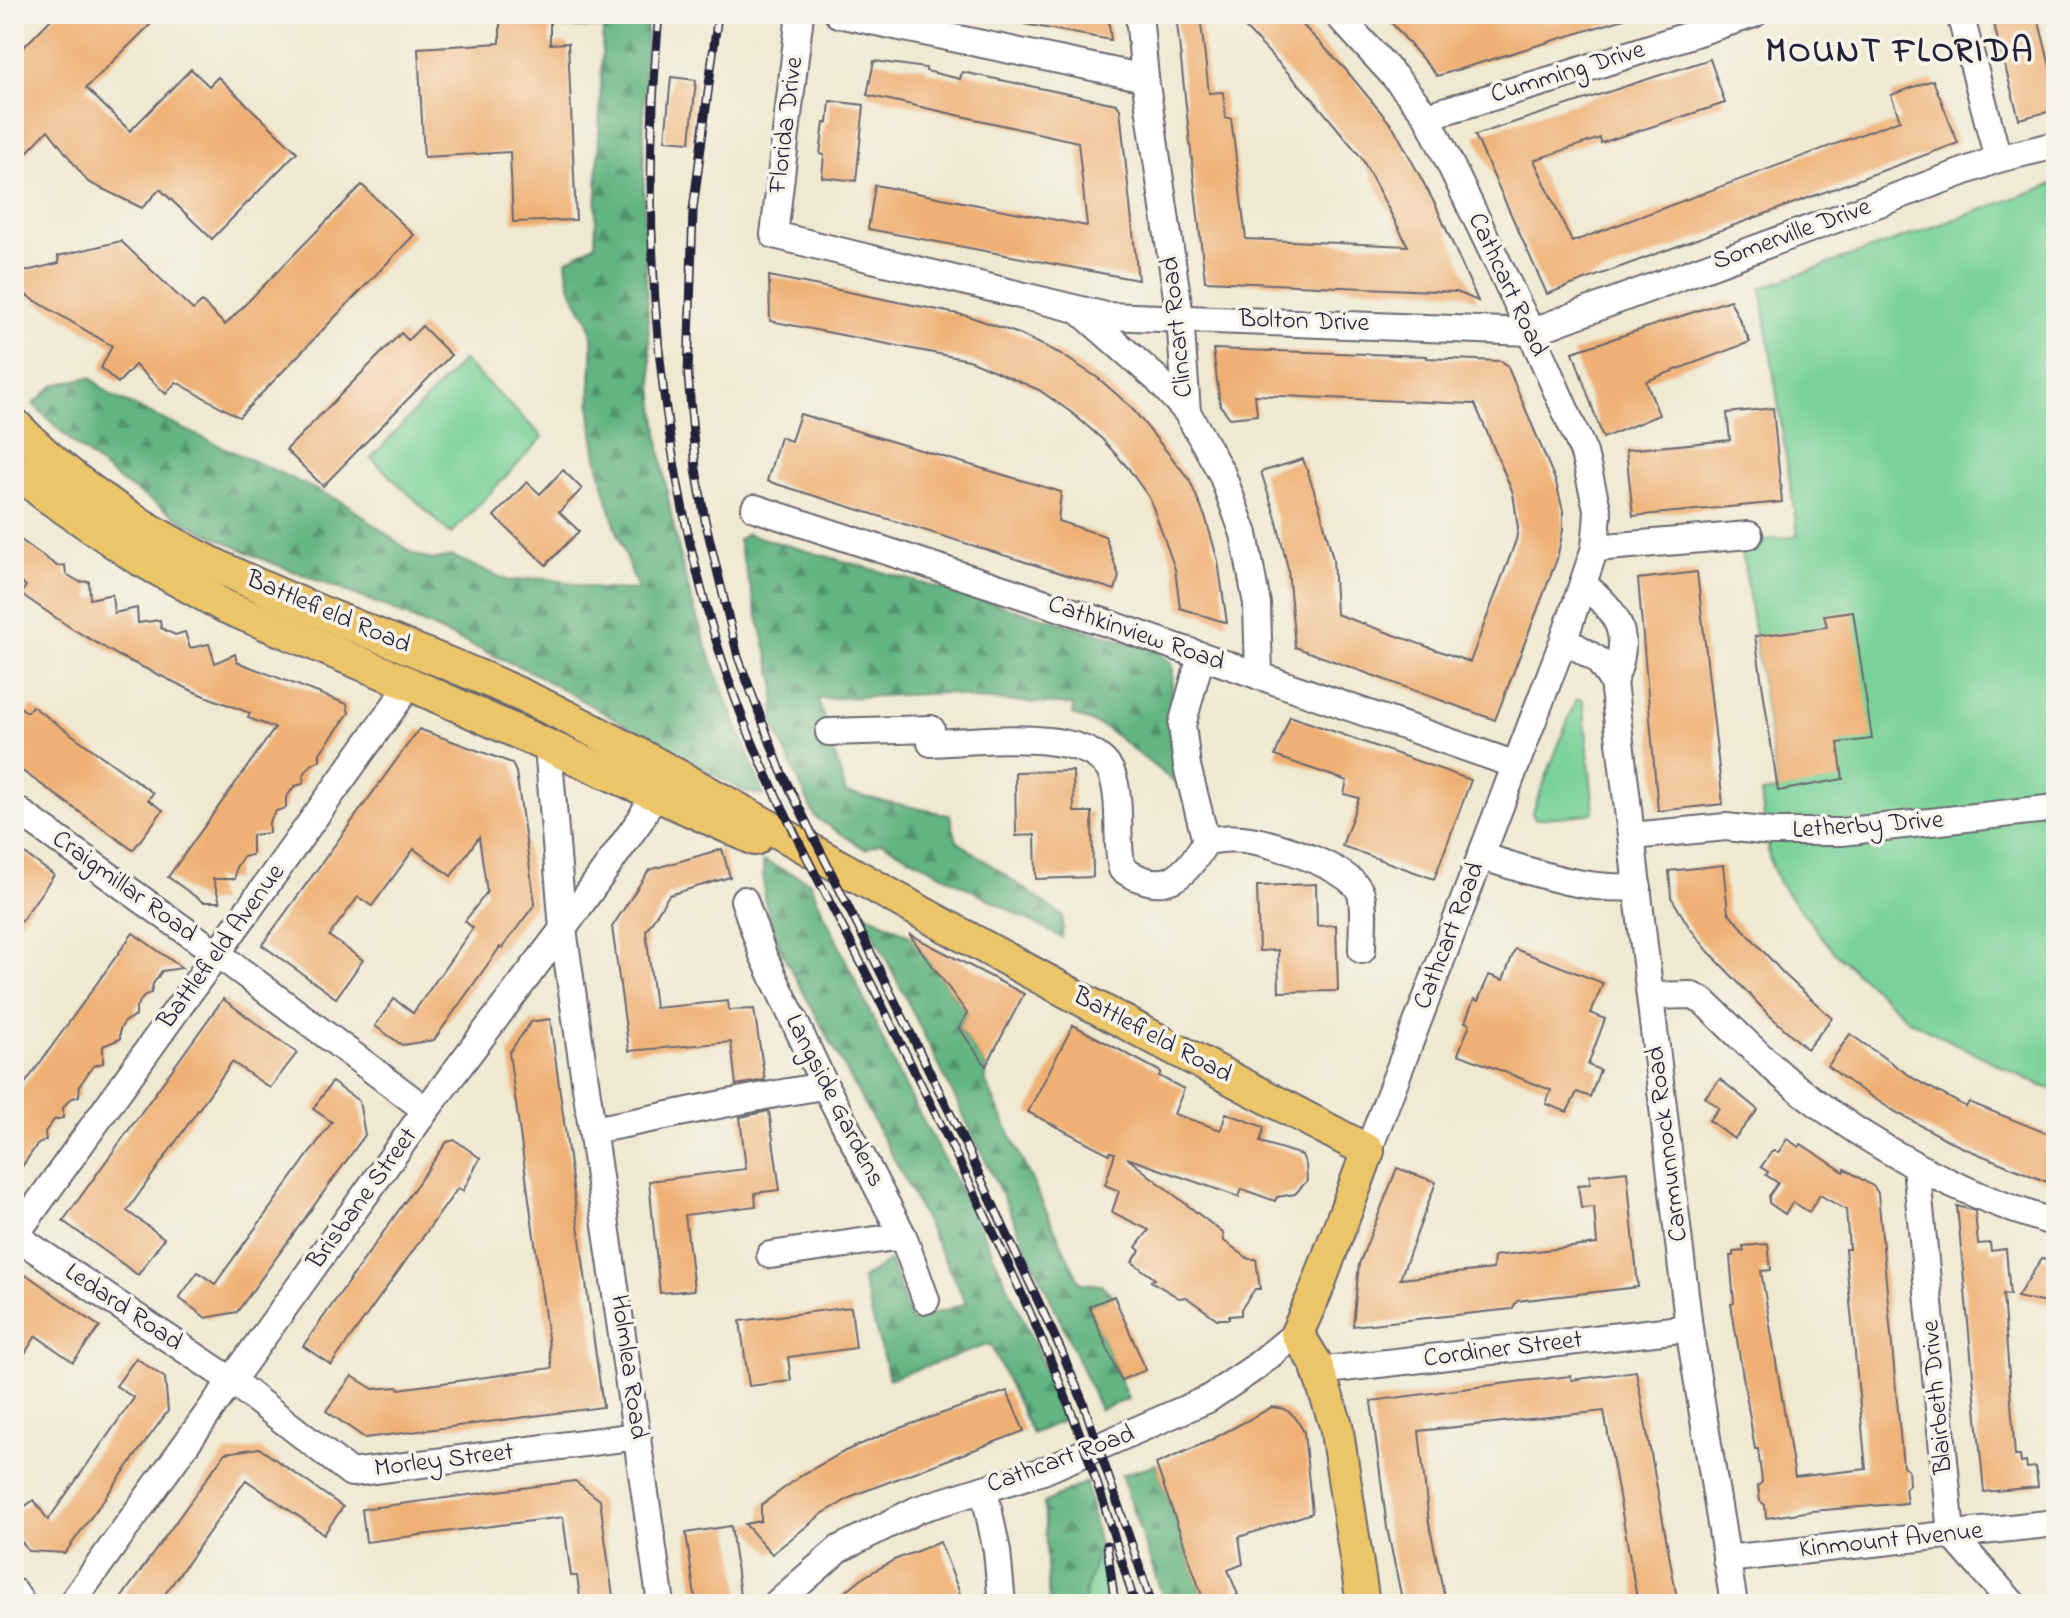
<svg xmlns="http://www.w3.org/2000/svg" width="2070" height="1618" viewBox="0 0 2070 1618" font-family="'Indie Flower',sans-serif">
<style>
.grass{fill:#79d298;stroke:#4e7a6a;stroke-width:2}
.forest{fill:url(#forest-firs);stroke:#426b5e;stroke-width:2}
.building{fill:#efb074}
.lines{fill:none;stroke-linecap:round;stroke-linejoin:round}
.minor-casing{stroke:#6a6870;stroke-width:30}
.major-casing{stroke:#6a6870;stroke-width:36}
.minor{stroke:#fff;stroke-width:26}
.major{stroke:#edc569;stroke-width:32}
.rail-casing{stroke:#22223b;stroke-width:9}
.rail{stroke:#f7f3e8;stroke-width:6;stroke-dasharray:18;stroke-linecap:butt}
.labels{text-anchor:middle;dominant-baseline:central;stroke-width:7;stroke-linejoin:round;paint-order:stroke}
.street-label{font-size:26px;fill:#22223b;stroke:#f7f3e8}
.district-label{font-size:34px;font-weight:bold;letter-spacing:2px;fill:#22223b;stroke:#f7f3e8}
</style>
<defs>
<pattern id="forest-firs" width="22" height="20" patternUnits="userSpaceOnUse" patternTransform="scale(2)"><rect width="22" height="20" fill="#62b480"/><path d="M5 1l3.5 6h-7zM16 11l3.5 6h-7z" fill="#50926a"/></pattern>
</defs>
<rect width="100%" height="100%" fill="#f7f3e8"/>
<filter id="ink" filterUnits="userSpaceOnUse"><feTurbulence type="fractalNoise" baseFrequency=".0125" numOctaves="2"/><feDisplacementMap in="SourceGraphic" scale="16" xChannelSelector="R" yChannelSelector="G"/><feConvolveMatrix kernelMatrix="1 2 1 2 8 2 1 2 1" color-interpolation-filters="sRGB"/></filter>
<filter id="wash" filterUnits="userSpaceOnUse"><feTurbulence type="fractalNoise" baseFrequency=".006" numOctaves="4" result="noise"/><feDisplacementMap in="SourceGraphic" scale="32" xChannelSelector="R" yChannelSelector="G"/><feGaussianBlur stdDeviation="1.8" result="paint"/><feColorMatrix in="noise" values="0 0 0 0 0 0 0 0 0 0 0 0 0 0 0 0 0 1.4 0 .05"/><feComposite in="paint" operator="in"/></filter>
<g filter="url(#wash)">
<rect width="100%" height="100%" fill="#efe9d1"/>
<g class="grass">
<polygon points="2056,183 2056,1090 2041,1086 1910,1021 1835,953 1779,883 1769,857 1761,793 1778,791 1741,543 1798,536 1761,288"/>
<polygon points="463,360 543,437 451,534 371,458"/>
<polygon points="1576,699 1583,700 1594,812 1588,814 1535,819 1532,814"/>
<polygon points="1099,1547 1107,1604 1082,1604"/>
</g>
<g class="forest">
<path d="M556 14H648C643 77 643 139 644 202 646 340 655 481 696 615 715 676 742 736 764 796L745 792 531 672 379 604 262 559 190 525 118 480 71 441 33 404 55 385 90 377 112 396 345 503 412 553 432 560 452 556 509 581 544 578 600 589 638 590C617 533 595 473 591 411 589 386 594 361 592 336 591 321 582 310 575 297 569 286 567 274 566 261L595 244 603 28 553 27Z"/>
<polygon points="747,534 1156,649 1173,665 1170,735 1174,782 1106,728 1073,715 1073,705 974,699 947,693 818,699 846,793 950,815 957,841 1063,916 1062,938 881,842 865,849 815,817 774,726 775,682 738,540"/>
<polygon points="763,861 809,881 899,1075 983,1233 1036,1347 1062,1421 1032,1434 990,1344 889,1379 862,1279 890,1260 911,1322 966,1303 900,1170 780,949 764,898"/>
<path d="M863 912 919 940 917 945 967 1013 959 1029 986 1066V1083L1080 1283 1101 1285 1114 1296 1090 1306 1128 1399 1100 1410C1027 1241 945 1077 863 912Z"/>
<polygon points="1156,1464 1205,1604 1165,1604 1121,1475"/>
<polygon points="1086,1482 1099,1547 1082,1604 1049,1604 1044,1503"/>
</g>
<g id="blocks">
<g class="building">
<polygon points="56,14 161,14 86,88 130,131 191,69 209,86 218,77 297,152 212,239 160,189 142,208 88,182 48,130 14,166 14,57"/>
<polygon points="500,14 550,14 550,44 568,43 576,220 513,222 510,152 424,157 418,48 500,43"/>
<polygon points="1025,14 1108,14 1111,40 1024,24"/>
<polygon points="1176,14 1200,14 1209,93 1223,92 1226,118 1231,118 1246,239 1408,246 1361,157 1313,99 1232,14 1292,14 1346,70 1394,128 1436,206 1478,301 1457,292 1205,281"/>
<polygon points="1384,14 1623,14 1624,19 1437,76"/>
<polygon points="1991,14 2037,14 2050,66 2056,64 2056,110 2019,119"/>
<polygon points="1710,59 1725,103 1601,143 1600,138 1534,160 1572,242 1900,120 1891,95 1933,80 1958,143 1547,294 1475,135"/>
<polygon points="874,61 926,68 926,71 960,79 962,72 1116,104 1120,109 1138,280 868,229 875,185 1087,226 1078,142 867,95"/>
<polygon points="671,77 696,80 690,142 665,140"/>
<polygon points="830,101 864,105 856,181 822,177 824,155 820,154 824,123 828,123"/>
<polygon points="362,185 414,235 239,417 176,382 166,394 135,365 118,383 101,368 112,346 14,288 14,274 59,263 58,256 121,241 193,310 202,302 225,325"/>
<polygon points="769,276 968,316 1019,334 1059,353 1098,378 1131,407 1189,479 1206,519 1218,561 1227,623 1180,608 1175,569 1150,499 1128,468 1101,438 1072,413 1039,390 969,360 770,321"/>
<polygon points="1730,300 1750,342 1646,381 1659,415 1603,438 1573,352"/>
<polygon points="422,326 451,355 323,486 286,450 401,333 408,340"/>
<polygon points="1213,349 1427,356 1427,358 1501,361 1507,365 1556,482 1563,511 1563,530 1557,559 1495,720 1295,647 1288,569 1276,518 1261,472 1303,459 1320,508 1333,559 1336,614 1470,662 1516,540 1518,528 1513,493 1475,404 1255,395 1257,415 1230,418 1220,405"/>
<polygon points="1773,408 1782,502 1633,516 1626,450 1730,440 1727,413"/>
<polygon points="800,414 1061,492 1058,521 1105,536 1119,576 1115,590 767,481 780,437 791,441"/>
<polygon points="563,470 582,489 559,512 579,531 546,565 494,516 527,482 540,494"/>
<polygon points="14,535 57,566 65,565 66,574 80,582 89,581 90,599 112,594 114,613 137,608 138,623 160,620 161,628 175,635 185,632 190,648 209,644 215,663 235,654 237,662 347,704 349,713 320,753 320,760 311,765 304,774 303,784 295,786 286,798 286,808 276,811 269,822 269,833 252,835 252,855 243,857 236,867 235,879 213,879 220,902 203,902 168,877 275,728 248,718 250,713 197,693 119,656 71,628 21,594 26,586 14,577"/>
<polygon points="1697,572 1723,804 1658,811 1638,579"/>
<polygon points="1853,611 1872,739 1838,743 1843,779 1778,791 1755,636 1827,627 1824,615"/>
<polygon points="14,703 27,712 32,706 153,793 148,800 163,810 133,850 14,765"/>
<polygon points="1290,716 1471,780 1434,879 1342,846 1359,798 1344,794 1347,781 1275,756"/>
<polygon points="419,729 512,763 516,772 535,904 502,948 500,947 434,1040 402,1045 375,1026 394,999 413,1013 473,928 465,921 487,892 479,837 451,876 414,849 372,906 358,897 329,936 363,960 336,998 262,945"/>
<polygon points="1073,771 1074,812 1092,812 1093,877 1036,879 1035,835 1016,836 1015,772"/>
<polygon points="14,846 54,875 14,931"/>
<polygon points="722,849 730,877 669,895 646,931 655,1008 728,1001 729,1010 754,1009 765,1080 736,1085 731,1042 629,1051 612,927 649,870"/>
<polygon points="1723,865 1728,912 1783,973 1832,1018 1807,1049 1768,1014 1709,952 1689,927 1671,897 1669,871"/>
<polygon points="1316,884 1317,926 1336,925 1338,991 1279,992 1278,950 1259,951 1257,886"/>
<polygon points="133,933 182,968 162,971 153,984 151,993 145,995 136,1007 136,1016 126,1020 120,1029 120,1039 103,1046 103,1063 93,1066 80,1085 79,1096 70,1099 63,1108 63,1118 54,1120 45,1132 46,1140 37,1145 14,1178 14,1099"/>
<polygon points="909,934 1024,994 986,1066 959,1028 967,1013"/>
<polygon points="1515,949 1603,983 1591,1013 1605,1019 1588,1065 1600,1070 1590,1097 1577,1092 1567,1112 1546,1104 1551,1090 1458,1054 1470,1024 1465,1022 1474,999 1478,1001 1489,975 1503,980"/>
<polygon points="223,999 297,1053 270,1088 232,1062 127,1211 164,1238 138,1275 63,1221"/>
<polygon points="550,1019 603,1407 365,1438 326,1411 352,1376 373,1389 398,1387 399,1389 552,1368 509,1053 531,1022"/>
<polygon points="1073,1025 1161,1072 1159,1076 1184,1089 1174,1114 1221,1130 1226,1113 1264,1127 1260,1142 1302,1155 1306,1165 1307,1181 1295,1194 1277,1197 1275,1201 1242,1189 1239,1197 1127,1158 1223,1233 1224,1241 1249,1259 1256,1259 1260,1289 1255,1289 1241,1309 1241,1315 1229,1316 1229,1319 1217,1319 1186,1297 1179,1298 1151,1281 1155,1279 1132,1262 1140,1251 1136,1247 1149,1230 1112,1212 1119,1191 1105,1185 1115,1153 1110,1152 1109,1154 1028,1112"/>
<polygon points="1850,1034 1916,1080 1966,1107 1969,1102 2056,1137 2056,1179 2049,1176 2047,1182 1959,1146 1892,1110 1849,1082 1828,1066"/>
<polygon points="1720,1079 1758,1110 1734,1139 1709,1120 1719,1108 1705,1097"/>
<polygon points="332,1082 359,1101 365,1135 237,1312 206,1318 179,1298 198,1272 215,1284 332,1122 313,1109"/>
<polygon points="769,1111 780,1190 755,1193 756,1206 685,1215 694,1290 660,1293 649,1181 746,1169 740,1117"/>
<polygon points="1787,1139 1799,1147 1801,1144 1844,1172 1845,1169 1874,1187 1878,1193 1903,1466 1908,1469 1909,1485 1905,1489 1907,1503 1812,1511 1766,1518 1765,1505 1760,1501 1758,1486 1762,1482 1758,1449 1755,1449 1731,1304 1734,1303 1730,1256 1733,1256 1733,1252 1744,1251 1743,1246 1768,1244 1771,1270 1761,1271 1795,1477 1866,1469 1845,1249 1849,1249 1846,1210 1820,1195 1809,1212 1793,1202 1785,1214 1769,1203 1769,1196 1778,1183 1766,1175 1768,1172 1761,1167 1773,1150 1778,1153"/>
<polygon points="455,1140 480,1158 463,1191 458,1188 331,1365 303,1346 447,1142"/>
<polygon points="1397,1168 1436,1182 1400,1279 1493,1269 1494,1256 1597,1244 1594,1207 1581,1208 1578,1185 1590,1184 1590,1175 1627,1171 1638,1287 1517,1301 1512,1309 1353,1326 1359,1264"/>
<polygon points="1957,1206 1975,1211 1978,1244 1990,1243 1991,1251 2006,1249 2010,1295 2003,1294 2015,1456 2020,1456 2021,1463 2026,1462 2027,1468 2036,1467 2038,1487 1984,1492"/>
<polygon points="2042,1258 2056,1261 2056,1305 2017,1297"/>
<polygon points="27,1275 100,1327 73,1362 36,1336 14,1370 14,1292"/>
<polygon points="1114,1296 1146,1370 1121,1380 1089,1306"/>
<polygon points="851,1307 856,1348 788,1357 791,1381 749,1386 740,1321"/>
<polygon points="136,1358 165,1378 168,1411 65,1553 28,1551 14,1531 14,1514 34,1500 48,1520 134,1398 116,1386"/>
<polygon points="1636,1371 1678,1604 1638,1604 1604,1411 1419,1431 1429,1523 1446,1604 1403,1604 1387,1528 1371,1401 1523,1381 1571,1376 1572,1380"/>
<polygon points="1007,1391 1024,1431 857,1494 822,1514 772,1554 745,1524 761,1521 761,1505 805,1473 845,1451 894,1430"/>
<polygon points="1272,1407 1285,1409 1295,1417 1304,1432 1312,1513 1239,1537 1243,1564 1228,1570 1238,1595 1215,1604 1205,1604 1156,1464 1209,1441"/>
<polygon points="259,1448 343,1507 324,1534 246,1480 158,1604 117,1604 225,1453"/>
<polygon points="575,1481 600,1500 614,1604 581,1604 577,1576 571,1576 563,1517 366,1542 362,1509"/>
<polygon points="731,1526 741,1604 696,1604 686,1533"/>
<polygon points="940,1542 964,1604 830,1604 862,1578 894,1560"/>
</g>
</g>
</g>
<g filter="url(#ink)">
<use href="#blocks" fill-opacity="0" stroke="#6a6870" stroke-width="2"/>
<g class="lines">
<g class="minor-casing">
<g id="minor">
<polyline points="800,14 774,235 1106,316 1531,332 1998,159 2056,145"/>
<polyline points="838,14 1145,78"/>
<polyline points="1139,14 1145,78 1180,317 1187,412 1222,474 1244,534 1257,604 1259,676"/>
<polyline points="1337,14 1394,76 1427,116 1531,332 1584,453 1598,513 1595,548 1564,639 1368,1151"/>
<polyline points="1960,14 1998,159"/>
<polyline points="1427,116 1557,78 1754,14"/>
<polyline points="1082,313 1157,379 1187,412"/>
<polyline points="755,508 1113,625 1516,765"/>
<polyline points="1595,548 1749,535"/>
<path d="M1583 584C1619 613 1633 635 1613 682"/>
<polyline points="1564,639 1598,660 1613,682 1689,1328 1734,1604"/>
<polyline points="1201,656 1182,725 1187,766 1206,841"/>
<path d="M829 732 931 729V743C975 742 1096 724 1113 777 1122 806 1115 839 1122 869 1163 896 1184 880 1206 841 1221 839 1235 837 1250 840 1275 844 1353 868 1361 894 1365 907 1362 935 1362 950"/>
<polyline points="552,749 549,758 563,929 661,1604"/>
<polyline points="14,808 218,954 426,1110"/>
<polyline points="1632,836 1726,827 1772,832 1841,832 2056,808"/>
<path d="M1481 856C1532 872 1583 891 1638 887"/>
<polyline points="744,900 763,955 825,1086 903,1236 926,1300"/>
<path d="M1651 996 1690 995 1703 1001C1734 1030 1764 1062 1797 1088 1873 1148 1963 1196 2056 1223"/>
<path d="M593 1130C671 1116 747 1097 825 1086"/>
<polyline points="1916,1166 1951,1534 2013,1604"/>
<polyline points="14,1235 232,1381 351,1473 638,1436"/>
<polyline points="14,1237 410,684"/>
<polyline points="770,1255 903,1236"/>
<polyline points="1318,1371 1689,1328"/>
<polyline points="984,1489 997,1551 1002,1604"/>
<polyline points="1726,1559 2056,1523"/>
<polyline points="14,1592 22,1604"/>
<polyline points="71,1604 426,1110 563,929 641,819 654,793"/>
<polyline points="776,1604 839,1549 919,1509 1043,1471 1208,1399 1254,1368 1297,1333"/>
</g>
</g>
<g class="major-casing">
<g id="major">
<path d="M14 424C163 580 385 624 571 719 695 782 815 854 937 921 1079 1000 1224 1074 1368 1151L1316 1291 1297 1333 1316 1364 1336 1425 1363 1604"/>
<polyline points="14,469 47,496 136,557 226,607 410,684 755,839"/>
</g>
</g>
<use href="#minor" class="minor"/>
<use href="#major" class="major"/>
<g class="rail-casing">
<g id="rail">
<path d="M659 14C639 236 656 463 727 675 763 784 827 893 878 997 944 1133 1016 1269 1071 1411 1096 1474 1115 1540 1135 1604"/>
<polyline points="718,14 693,210 688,375 696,469 705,520 738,657 781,771 955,1123 1061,1350 1083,1402 1152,1604"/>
<polyline points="1107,1545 1115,1604"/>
</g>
</g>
<use href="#rail" class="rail"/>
</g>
</g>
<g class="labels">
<g class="street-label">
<text transform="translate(1568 73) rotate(-17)">Cumming Drive</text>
<text transform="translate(787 125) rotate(-83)">Florida Drive</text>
<text transform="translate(1792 235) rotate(-20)">Somerville Drive</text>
<text transform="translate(1507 285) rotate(65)">Cathcart Road</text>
<text transform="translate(1304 322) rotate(2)">Bolton Drive</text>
<text transform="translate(1178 327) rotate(-96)">Clincart Road</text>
<text transform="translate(328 613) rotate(23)">Battlefield Road</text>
<text transform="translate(1136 634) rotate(19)">Cathkinview Road</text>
<text transform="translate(1868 826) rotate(-4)">Letherby Drive</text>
<text transform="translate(124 887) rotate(36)">Craigmillar Road</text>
<text transform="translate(1450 936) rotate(-69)">Cathcart Road</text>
<text transform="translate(222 947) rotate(-54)">Battlefield Avenue</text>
<text transform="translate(1152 1036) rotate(28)">Battlefield Road</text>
<text transform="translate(834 1101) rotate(63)">Langside Gardens</text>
<text transform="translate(1668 1144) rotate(-97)">Carmunnock Road</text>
<text transform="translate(363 1199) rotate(-54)">Brisbane Street</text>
<text transform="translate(123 1308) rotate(34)">Ledard Road</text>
<text transform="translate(1503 1350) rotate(-7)">Cordiner Street</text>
<text transform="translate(628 1367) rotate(82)">Holmlea Road</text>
<text transform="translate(1938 1397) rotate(-95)">Blairbeth Drive</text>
<text transform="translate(1061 1460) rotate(-20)">Cathcart Road</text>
<text transform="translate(444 1461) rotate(-7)">Morley Street</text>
<text transform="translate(1891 1541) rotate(-6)">Kinmount Avenue</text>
</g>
<g class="district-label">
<text x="1900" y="53">MOUNT FLORIDA</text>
</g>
</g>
<rect width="2070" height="1618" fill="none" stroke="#f7f3e8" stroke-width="48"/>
</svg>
